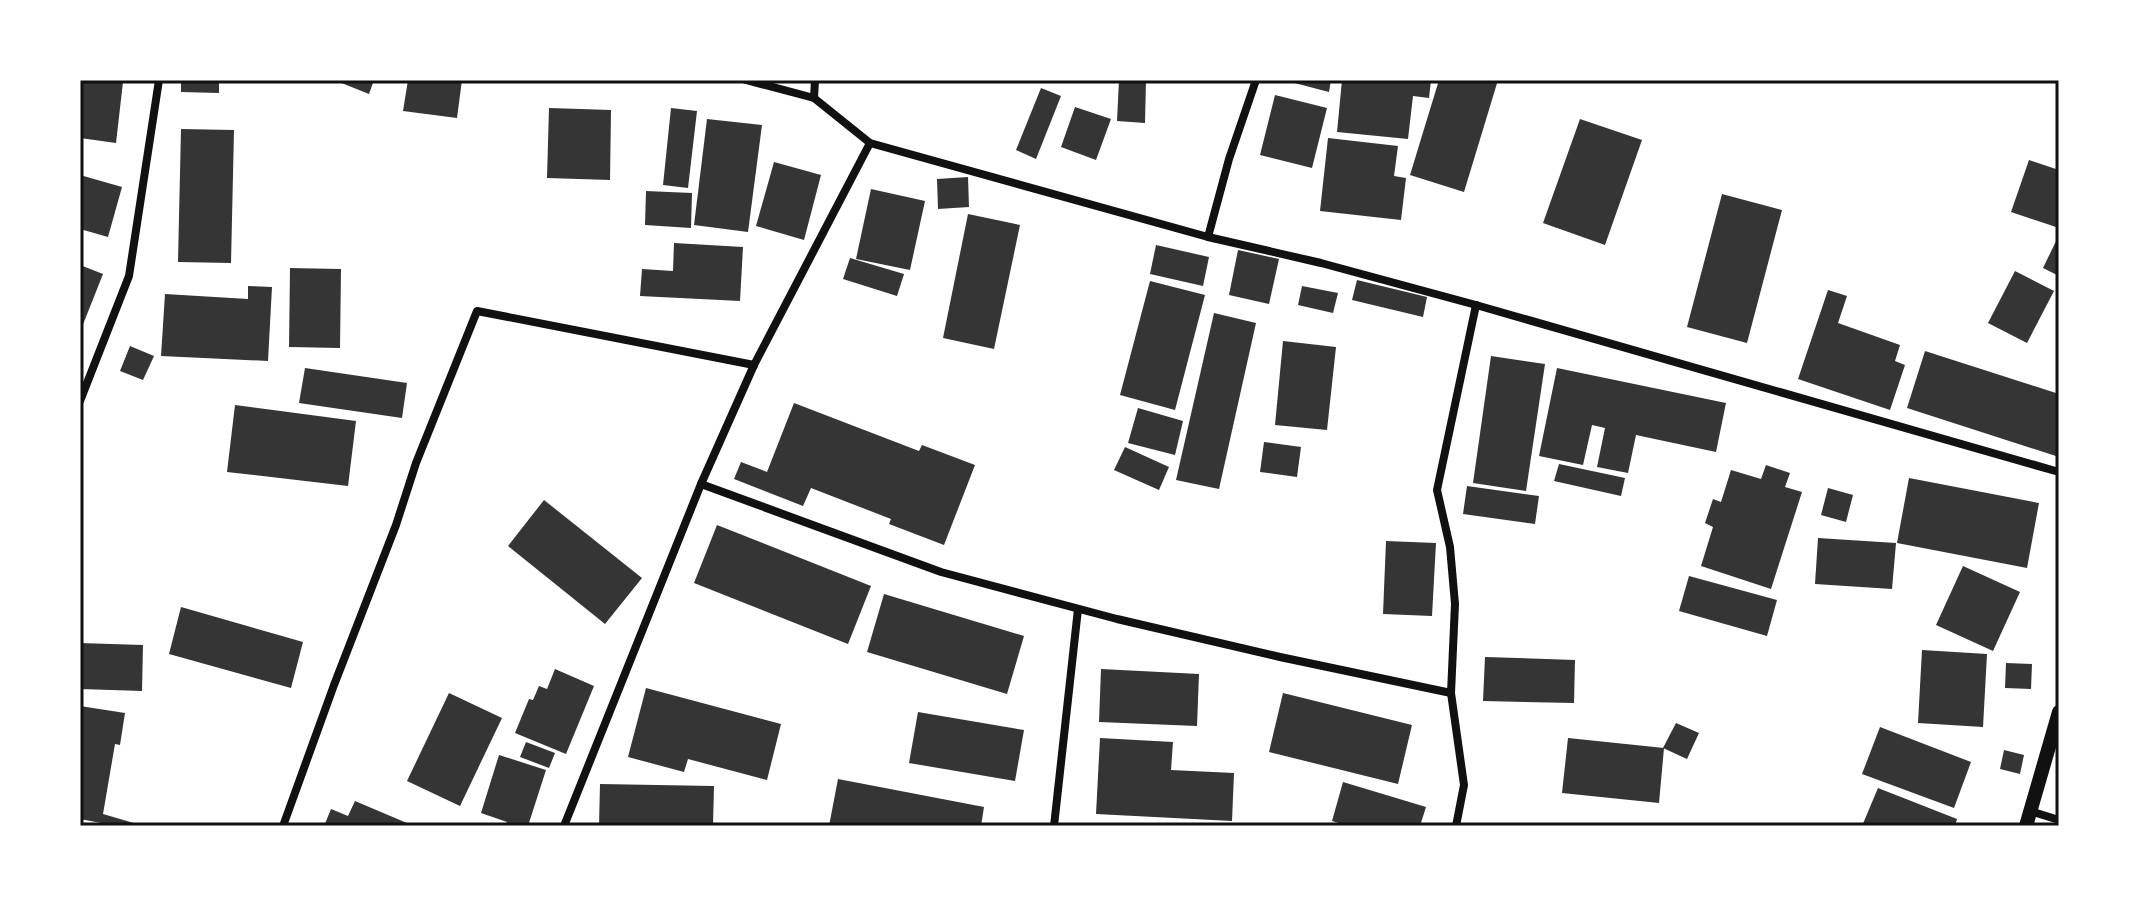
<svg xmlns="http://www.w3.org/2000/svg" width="2139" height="906" viewBox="0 0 2139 906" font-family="Jost,sans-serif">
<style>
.building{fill:#353535}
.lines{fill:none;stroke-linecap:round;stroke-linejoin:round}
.minor{stroke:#111;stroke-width:8}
.tertiary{stroke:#111;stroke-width:14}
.neatline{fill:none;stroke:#111;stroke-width:3}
</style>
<rect width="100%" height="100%" fill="#fff"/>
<g class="building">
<polygon points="80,80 123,82 116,143 80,138"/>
<polygon points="181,80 219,80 219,93 181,92"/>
<polygon points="334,80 374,80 369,94"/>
<polygon points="408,80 462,80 457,118 403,111"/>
<polygon points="1119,80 1146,80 1145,123 1117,121"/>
<polygon points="1283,80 1331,80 1329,92"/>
<polygon points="1342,80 1431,80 1429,98 1413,96 1408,139 1337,132"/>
<polygon points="1439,80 1498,80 1464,192 1410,175"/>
<polygon points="1041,88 1061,96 1036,159 1016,150"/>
<polygon points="1275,95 1327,108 1312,168 1260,155"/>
<polygon points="1075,107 1111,119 1096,160 1061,147"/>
<polygon points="549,108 611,110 610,180 547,178"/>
<polygon points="671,108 697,111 688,188 663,185"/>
<polygon points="707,119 762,125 748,232 694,225"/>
<polygon points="1580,119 1642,140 1605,245 1543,223"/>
<polygon points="181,129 234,130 231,263 178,262"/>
<polygon points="1328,138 1398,146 1394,176 1406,178 1401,220 1320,211"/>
<polygon points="2029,160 2059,170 2059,218 2056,227 2011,212"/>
<polygon points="774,162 821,175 804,240 756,226"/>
<polygon points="80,175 122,187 108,237 80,229"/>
<polygon points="968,177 969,207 938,209 937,179"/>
<polygon points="871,189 925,201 910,270 856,259"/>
<polygon points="646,191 692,193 691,228 645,225"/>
<polygon points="1722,194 1782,210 1747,343 1687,327"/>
<polygon points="968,214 1020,225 994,349 943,338"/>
<polygon points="2059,235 2059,276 2043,268"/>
<polygon points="674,243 743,247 740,301 640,296 642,269 673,271"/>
<polygon points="1156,245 1209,257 1203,286 1150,274"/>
<polygon points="1238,250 1279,259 1269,304 1229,295"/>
<polygon points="850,258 904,274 897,296 843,279"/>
<polygon points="80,265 103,274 82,327 80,326"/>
<polygon points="290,268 341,269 340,348 289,347"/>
<polygon points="2015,271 2054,291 2027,343 1988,323"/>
<polygon points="1357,280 1427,297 1423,317 1352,300"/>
<polygon points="1150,281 1205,295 1175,410 1120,395"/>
<polygon points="248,286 272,287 268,361 161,356 165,294 248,299"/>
<polygon points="1302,286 1338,293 1333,313 1298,305"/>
<polygon points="1828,290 1847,296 1838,323 1900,345 1895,361 1905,365 1890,410 1798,379"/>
<polygon points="1214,313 1256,323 1219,489 1176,480"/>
<polygon points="1283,341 1336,347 1327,430 1275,425"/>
<polygon points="130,346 154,356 143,380 120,371"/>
<polygon points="1925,351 2059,394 2059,457 1907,408"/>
<polygon points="1491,356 1545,364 1526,491 1473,483"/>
<polygon points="305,368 407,383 402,418 299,403"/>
<polygon points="1557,368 1726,403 1716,452 1636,435 1628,473 1597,467 1605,428 1592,425 1583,465 1539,456"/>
<polygon points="794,403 919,451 922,445 975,465 944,545 889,524 891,519 811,488 803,506 734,479 741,462 767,472"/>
<polygon points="235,405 356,421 348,486 227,472"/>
<polygon points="1138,408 1183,421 1175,455 1128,443"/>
<polygon points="1264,442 1301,447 1297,477 1260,472"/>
<polygon points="1125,447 1169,467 1159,490 1114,470"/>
<polygon points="1559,464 1625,478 1621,496 1554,481"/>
<polygon points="1766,465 1790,473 1785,487 1802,492 1771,589 1701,566 1713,527 1705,523 1713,499 1721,502 1731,470 1761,479"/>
<polygon points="1909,478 2039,503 2027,568 1897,543"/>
<polygon points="1467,486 1539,496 1535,524 1463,514"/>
<polygon points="1828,488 1853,495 1846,522 1821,515"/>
<polygon points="544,500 642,578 605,624 508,546"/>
<polygon points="717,525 871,586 848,644 694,583"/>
<polygon points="1818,538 1896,543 1892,589 1815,584"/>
<polygon points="1386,541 1436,543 1432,616 1383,614"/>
<polygon points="1963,566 2020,592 1993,651 1936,625"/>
<polygon points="1689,576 1777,600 1767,636 1679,611"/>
<polygon points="884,594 1024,636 1007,694 867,652"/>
<polygon points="181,607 303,642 291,688 169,654"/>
<polygon points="80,643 143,645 142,691 80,689"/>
<polygon points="1922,650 1987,654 1983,727 1918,723"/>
<polygon points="1485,657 1575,660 1574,703 1483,701"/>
<polygon points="2006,663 2032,664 2031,689 2005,688"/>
<polygon points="555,669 594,686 566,754 515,733 529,699 533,700 539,686 547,689"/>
<polygon points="1101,669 1199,674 1197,726 1099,722"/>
<polygon points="646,688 781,724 767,780 688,759 684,772 628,757"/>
<polygon points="449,693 502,718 460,806 407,781"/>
<polygon points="1283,693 1412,725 1398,784 1269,752"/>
<polygon points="80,706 125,713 120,745 115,744 103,814 144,826 101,826 101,823 80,819"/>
<polygon points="918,712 1024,730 1015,781 909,763"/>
<polygon points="1676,723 1699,733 1687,759 1663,748"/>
<polygon points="1880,727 1971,762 1954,808 1862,774"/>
<polygon points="1100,738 1173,742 1171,770 1234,773 1232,821 1096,814"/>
<polygon points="1568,738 1664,748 1659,803 1562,793"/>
<polygon points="526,742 555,753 549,768 520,757"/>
<polygon points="2004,750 2024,755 2020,774 2000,769"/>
<polygon points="499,755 546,770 528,826 505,826 507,822 481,813"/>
<polygon points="838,779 984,807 981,826 829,826"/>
<polygon points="1343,782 1426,807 1420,826 1348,826 1332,821"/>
<polygon points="600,784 714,786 713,826 599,826"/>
<polygon points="1878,788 1957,819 1955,826 1862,826"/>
<polygon points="355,801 414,826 324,826 331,809 348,816"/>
</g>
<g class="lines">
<g class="minor">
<polyline points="746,80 814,98 870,143 1208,237 1321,263 1476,305 2059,472"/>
<polyline points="814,98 815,80"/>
<polyline points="1208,237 1229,159 1256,80"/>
<polyline points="80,401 129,276 159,80"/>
<polyline points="701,484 941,572 1117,619 1280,657 1451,693"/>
<polyline points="2030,811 2059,820"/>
<polyline points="283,826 334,685 396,525 416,463 477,311 754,365"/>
<polyline points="564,826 701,484 754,365 870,143"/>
<polyline points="1054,826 1078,609"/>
<polyline points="1456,826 1464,785 1451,693 1455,604 1450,547 1437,490 1476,305"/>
</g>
<polyline class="tertiary" points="2026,826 2059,712"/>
</g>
<rect width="2139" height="906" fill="none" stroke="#ffffff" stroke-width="164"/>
<rect x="82" y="82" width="1975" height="742" class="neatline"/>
</svg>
